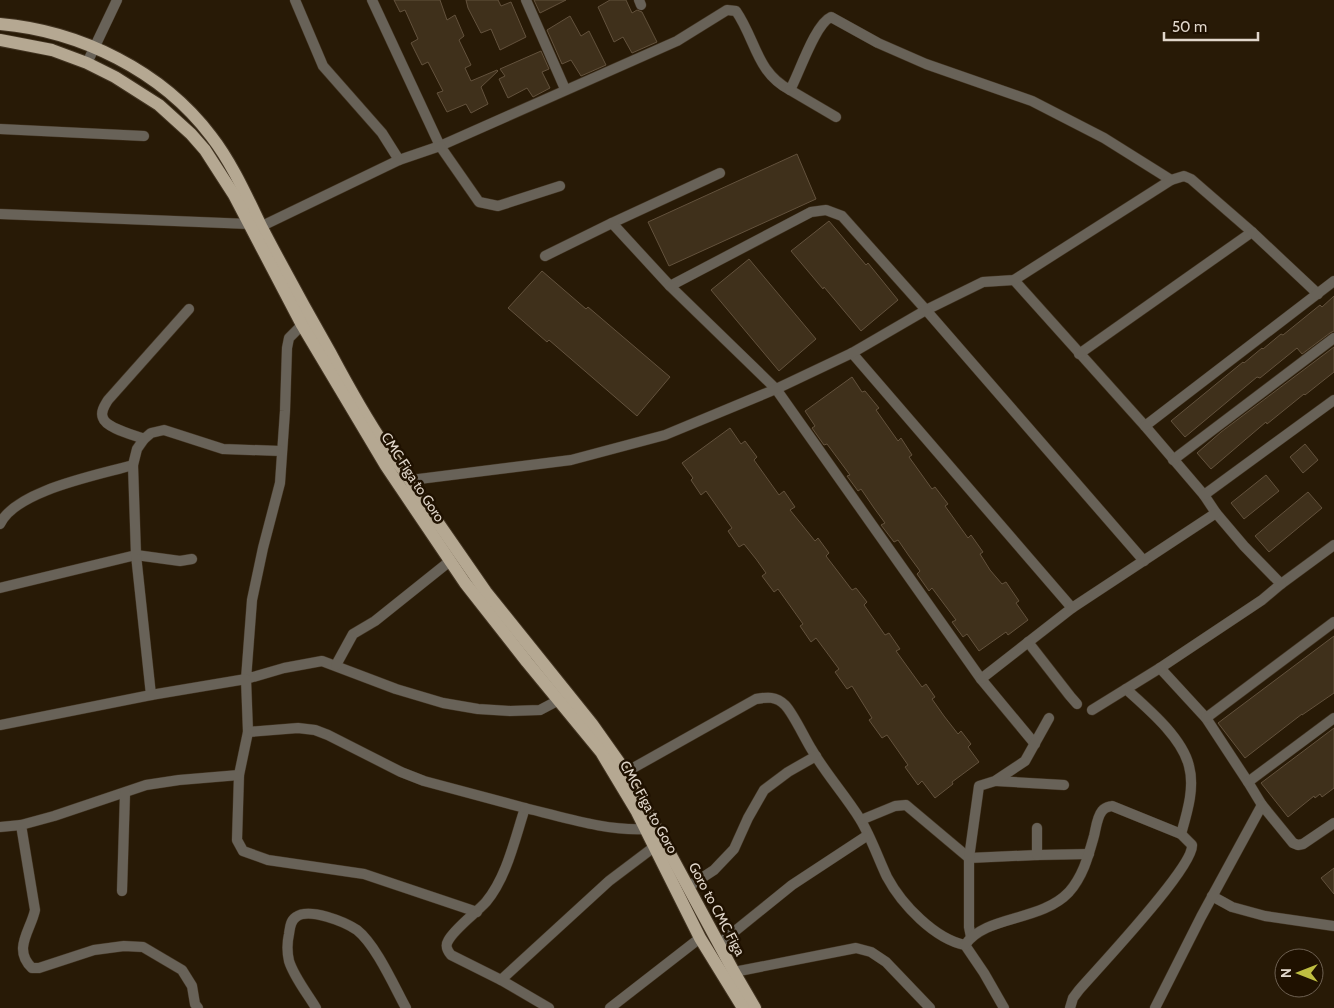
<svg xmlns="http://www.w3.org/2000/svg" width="1334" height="1008" viewBox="0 0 1334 1008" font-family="Cabin,sans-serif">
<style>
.building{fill:#3f301b;stroke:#63523d}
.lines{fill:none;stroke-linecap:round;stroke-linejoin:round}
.street-casing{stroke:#423422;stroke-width:11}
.primary-casing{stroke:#423422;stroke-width:14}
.street{stroke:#686258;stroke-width:10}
.primary{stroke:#b5a892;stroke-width:12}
.labels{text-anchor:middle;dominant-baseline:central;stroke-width:5;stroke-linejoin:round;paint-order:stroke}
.street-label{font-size:14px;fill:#e1d7cb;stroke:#1f1100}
</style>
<rect width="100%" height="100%" fill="#281a06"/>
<g class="building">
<polygon points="394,0 440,0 447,20 455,15 464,36 459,40 471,65 465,68 471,81 497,70 498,71 481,87 488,104 471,113 466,104 447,112 437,93 443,91 428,62 422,65 411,43 418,39 405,10 400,12"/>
<polygon points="466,0 498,0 501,6 511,2 526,37 500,50 491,29 481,33 468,8"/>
<polygon points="534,0 566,0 540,13"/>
<polygon points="610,0 626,0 632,13 637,10 642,12 657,42 632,53 623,37 614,42 598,7"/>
<polygon points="570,16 581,36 589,31 606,65 581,76 571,60 562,64 547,30"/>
<polygon points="541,51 549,69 542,72 550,88 533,97 527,88 508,98 499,79 505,76 500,69"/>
<polygon points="797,154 816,199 669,266 648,222"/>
<polygon points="829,221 866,265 868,263 898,300 861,331 824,287 823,289 791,251"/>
<polygon points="749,259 816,339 779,371 711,290"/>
<polygon points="542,271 586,309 588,307 670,377 637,416 549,340 547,342 508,308"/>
<polygon points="1334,296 1334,331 1330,333 1302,354 1297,348 1260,378 1257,377 1185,437 1171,421 1243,362 1244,363 1262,348 1263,349 1281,334 1283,335 1320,305 1322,307"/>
<polygon points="1334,347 1334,372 1305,395 1304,394 1267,424 1266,422 1211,469 1197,453 1221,432"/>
<polygon points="852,377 862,392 865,391 879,408 876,410 898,441 901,438 912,455 909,457 932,489 935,487 948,504 945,506 968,538 971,535 983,552 980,554 990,570 1002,584 1006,582 1019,601 1016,603 1028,620 1008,635 1006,632 979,651 967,634 963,637 952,622 956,620 932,588 929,591 917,574 920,571 909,556 898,540 894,542 881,525 885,523 874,508 861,489 858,491 847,476 850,475 827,444 824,445 812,428 815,426 805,411"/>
<polygon points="730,428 741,444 745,441 757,457 754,460 779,495 784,491 795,507 790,510 815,541 818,538 829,553 826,556 852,590 856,588 867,602 864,605 885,635 889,633 900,649 896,651 922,687 926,684 935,697 932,699 944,716 958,734 961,731 971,744 968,747 979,762 952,782 953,784 935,798 922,781 918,785 905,767 908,765 887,735 882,738 869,720 872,718 852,686 847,689 835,672 839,669 816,638 811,642 800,626 803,624 778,589 774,592 762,576 766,573 756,559 744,544 739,547 728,531 732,528 706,491 701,495 691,480 693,478 682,463"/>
<polygon points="1305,444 1318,460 1303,473 1290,457"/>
<polygon points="1266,475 1279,491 1244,519 1231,503"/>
<polygon points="1308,492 1322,508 1269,552 1255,536"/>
<polygon points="1334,636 1334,693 1302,715 1302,714 1245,758 1218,723"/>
<polygon points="1334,728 1334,788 1322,797 1320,794 1315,798 1314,796 1288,817 1261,783"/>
<polygon points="1334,868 1334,894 1321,878"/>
</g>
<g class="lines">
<g class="street-casing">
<g id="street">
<polyline points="295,0 323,66 382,133 399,160"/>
<path d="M372 0 440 146 677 41 727 10 736 11C756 40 756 72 790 90 799 74 815 24 831 17L878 43 926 64 1032 101 1104 138 1171 180"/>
<polyline points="526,0 565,89"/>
<polyline points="639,0 641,5"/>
<polyline points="87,63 117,0"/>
<polyline points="790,90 836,117"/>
<polyline points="0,129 144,136"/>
<polyline points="0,214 249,224"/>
<polyline points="612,223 720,173"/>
<polyline points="262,226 399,160 440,146 479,202 498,206 560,186"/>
<polyline points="545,256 612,223 670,286 776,389 981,679 1035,744"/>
<polyline points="1014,280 1145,426 1204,495 1216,513 1244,546 1281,584 1334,545"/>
<polyline points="670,286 811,212 826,210 842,216 926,310 983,282 1014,280 1171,180 1184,176 1191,179 1252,232 1318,294"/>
<polyline points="302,325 289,338 287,348 285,411 280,483 263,548 252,600 246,679 284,668 322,661 396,689 443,703 478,709 510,711 540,710 559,700"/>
<polyline points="852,353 1072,608"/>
<polyline points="1079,354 1252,232"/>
<polyline points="1145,426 1334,281"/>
<path d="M144 439C134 435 106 428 103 418 100 412 105 405 108 400L189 309"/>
<polyline points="1173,460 1334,338"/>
<polyline points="405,482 411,480 571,460 665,435 776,389 852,353 926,310 1144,561"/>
<polyline points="1204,495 1334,400"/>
<path d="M0 524C16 490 99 475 133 465"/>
<polyline points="0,588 136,555 180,561 192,559"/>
<polyline points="1028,642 1070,696 1077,704"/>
<polyline points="336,665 353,634 375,621 450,561"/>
<polyline points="1160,668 1206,718 1248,782 1262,805"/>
<polyline points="981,679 1072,608 1216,513"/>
<path d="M1126 689C1147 708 1182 737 1189 766 1195 788 1187 813 1181 834"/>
<polyline points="151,695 136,555 133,465 137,449 144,439 151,433 164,430 223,449 281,451"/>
<polyline points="1092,710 1160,668 1262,600 1281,584"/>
<polyline points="1206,718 1334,622"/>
<polyline points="0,725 151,695 246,679 248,732 239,775 237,840 243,851 268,860 364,874 477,912"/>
<path d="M248 732 298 728 315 730 328 735 401 772 424 781 525 808C515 838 507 877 486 902 476 913 454 929 448 941 445 946 447 950 451 955L501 980"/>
<path d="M626 772 756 699C767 697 776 696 785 705 793 713 805 739 812 750 826 774 845 795 860 819 871 837 878 858 887 877 902 905 935 939 965 945L984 973 1004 1008"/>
<polyline points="996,781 1064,785"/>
<polyline points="1248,782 1334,718"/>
<path d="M525 808C564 817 605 831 645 829"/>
<polyline points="861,820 895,806 906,805 969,858 1037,855 1089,854"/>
<path d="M21 825 35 910C31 930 12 949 32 968H39L94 950 124 946 143 947 182 970 192 986 195 1004 198 1008"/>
<polyline points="0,827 21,825 54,816 146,785 179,780 239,775"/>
<polyline points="1037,855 1037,828"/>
<polyline points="688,887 714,870 734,849 748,818 764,790 788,772 816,756"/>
<polyline points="122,891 125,793"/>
<polyline points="1212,896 1232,907 1265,916 1334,926"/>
<polyline points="971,937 969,927 969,858 979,786 995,781 1025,761 1049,718"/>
<polyline points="719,944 792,885 868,835"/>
<path d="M965 945C985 915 1041 922 1069 892 1083 876 1088 857 1094 836 1096 828 1097 817 1102 811 1105 807 1108 807 1112 806L1181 834 1192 845C1194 867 1098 968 1079 990L1073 998 1070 1008"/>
<polyline points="734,972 856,948 871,952 886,962 930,1008"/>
<path d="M316 1008C307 993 294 977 289 961 287 952 287 943 289 934 290 928 290 921 296 917 309 907 345 922 357 930 376 945 394 986 406 1008"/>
<polyline points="549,1008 501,980 609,881 654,847"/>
<polyline points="610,1008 700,938"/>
<polyline points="1155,1008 1201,917 1262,805 1293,843 1298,845 1303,844 1334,823"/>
</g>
</g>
<g class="primary-casing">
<g id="primary">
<path d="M0 24C80 31 162 71 211 136 232 163 247 197 262 228 284 270 307 312 331 354 348 386 366 418 386 448 396 462 408 473 414 488L486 592 592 724 626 772 734 972 755 1008"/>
<polyline points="0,40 52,50 87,63 115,77 159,105 191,134 205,150 234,195 302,325 386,466 465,583 527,662 601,752 637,812 700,938 743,1008"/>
</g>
</g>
<use href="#street" class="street"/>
<use href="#primary" class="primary"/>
</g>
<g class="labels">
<g class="street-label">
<text transform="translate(413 477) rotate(57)">CMC Figa to Goro</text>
<text transform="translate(649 807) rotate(61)">CMC Figa to Goro</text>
<text transform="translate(717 909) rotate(62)">Goro to CMC Figa</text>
</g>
</g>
<g transform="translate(1299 973) rotate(270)"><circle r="24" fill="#1f1100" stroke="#6d6051"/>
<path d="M0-4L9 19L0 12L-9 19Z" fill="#bfbe41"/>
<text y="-8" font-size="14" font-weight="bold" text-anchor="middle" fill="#e1d7cb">N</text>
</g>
<path d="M1164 32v8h94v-8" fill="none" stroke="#e1d7cb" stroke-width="2.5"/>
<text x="1172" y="32" font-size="15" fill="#e1d7cb" stroke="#1f1100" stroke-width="4" paint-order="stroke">50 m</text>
</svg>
